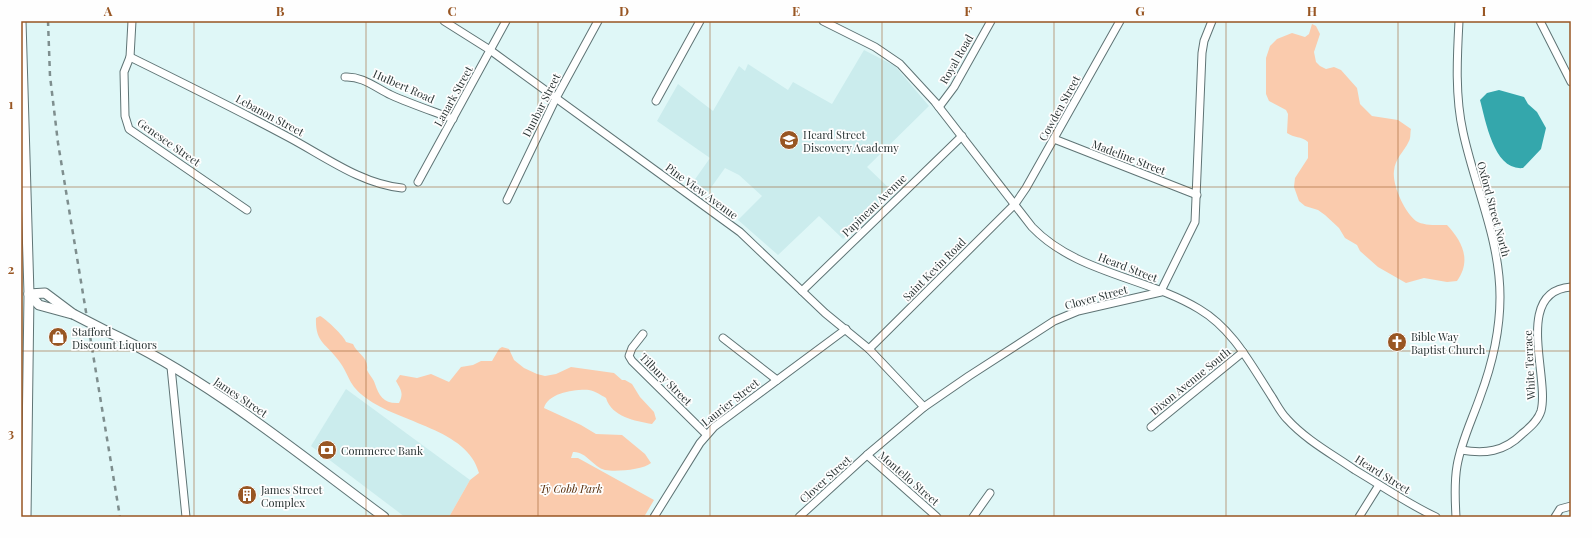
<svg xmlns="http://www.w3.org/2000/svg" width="1592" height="538" viewBox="0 0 1592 538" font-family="'Playfair Display',serif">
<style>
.built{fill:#cbeced}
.green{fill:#facbad}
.water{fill:#34a7ac}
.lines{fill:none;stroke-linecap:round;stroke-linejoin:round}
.minor-casing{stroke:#5f7475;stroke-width:9}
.major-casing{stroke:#5f7475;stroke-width:11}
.minor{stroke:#fff;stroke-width:7}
.major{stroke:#fff;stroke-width:9}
.rail{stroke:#7e8e8e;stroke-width:2.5;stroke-dasharray:5 5;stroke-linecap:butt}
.major-bridge-casing{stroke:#5f7475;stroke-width:11;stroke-linecap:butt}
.major-bridge{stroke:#fff;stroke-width:9}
.grid{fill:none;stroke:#985623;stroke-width:1;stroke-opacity:0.55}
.labels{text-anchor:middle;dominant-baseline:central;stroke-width:3.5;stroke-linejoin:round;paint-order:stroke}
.street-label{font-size:11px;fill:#2b3535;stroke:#fefefe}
.poi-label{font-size:11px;fill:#2b3535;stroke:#fefefe;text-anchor:start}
.park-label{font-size:11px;font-style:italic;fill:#552a06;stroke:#fefefe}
.neatline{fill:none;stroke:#985623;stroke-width:1.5}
.grid-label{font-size:13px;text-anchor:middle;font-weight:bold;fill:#985623}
</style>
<rect width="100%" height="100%" fill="#dff7f7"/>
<g class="built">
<polygon points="864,50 895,66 929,106 867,167 892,191 843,239 819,216 778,255 738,220 762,196 739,175 725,168 705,196 691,185 710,158 657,121 678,84 713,111 739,66 745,71 748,64 788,90 793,82 832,104"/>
<polygon points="346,389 470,480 449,517 405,517 311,446"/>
</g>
<g class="green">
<path d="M1312 24 1316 26 1320 34 1314 52 1316 62 1320 66 1326 69 1334 67 1341 70 1357 88 1360 104 1372 116 1398 120 1411 129C1410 132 1411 138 1409 141 1404 152 1395 158 1394 171 1392 185 1405 213 1416 221 1424 226 1438 225 1447 225 1462 241 1472 260 1457 281L1447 282 1424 278 1406 283 1378 267 1360 251 1357 245 1345 238 1339 228 1325 215 1318 210 1305 206 1299 201 1294 187 1295 178 1308 158V142C1301 136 1294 138 1287 133L1288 114 1286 110 1269 101 1266 94V58L1270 46 1277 39 1292 33 1305 37 1309 34Z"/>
<path d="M320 316C325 318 345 337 346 342L353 344C357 354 369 357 367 370 369 375 374 379 375 384 379 396 384 404 399 403 404 393 401 390 396 381L400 375 417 378 431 374 449 382 461 367 473 365 481 361H492L499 349 502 347 509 349 514 360 524 368 537 374 545 376 556 374 571 367 614 373 622 380H625L632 384 640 397 654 412 656 419 652 424C635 421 612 417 606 398 601 395 595 391 589 390 575 389 548 393 544 408L581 425 596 434 622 435 645 454 651 463C643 470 615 472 605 470 593 467 586 451 573 452L571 458H578L654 500 644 517H449L470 480 479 473C468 429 399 423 366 398 348 385 350 376 339 361 326 343 315 343 316 318Z"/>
</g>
<path class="water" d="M1499 90 1524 97 1528 104 1537 112 1546 128 1541 149 1523 168C1494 171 1486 122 1480 100L1487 93Z"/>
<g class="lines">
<g class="minor-casing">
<g id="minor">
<polyline points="132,21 130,57 124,72 125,116 129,129 247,210"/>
<polyline points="444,21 490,50 740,232 825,313 869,349 924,407"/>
<path d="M823 21 875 47 900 64 935 102 1032 227C1076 273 1146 277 1199 309 1233 329 1251 365 1272 397 1277 405 1281 413 1287 419 1306 440 1332 454 1355 470 1382 486 1408 504 1436 517"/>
<polyline points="1540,21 1571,82"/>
<path d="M130 57C183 83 236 109 288 137 324 156 361 184 402 188"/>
<path d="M345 77C363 76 376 88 391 95 411 104 432 111 453 119"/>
<polyline points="656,101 700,21"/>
<polyline points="939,107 954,87 991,21"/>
<polyline points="1054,139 1197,195"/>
<polyline points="418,182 506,21"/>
<polyline points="507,200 556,98 598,21"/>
<polyline points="802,291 962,136"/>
<polyline points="1161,291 1195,222 1202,53 1204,41 1212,21"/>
<polyline points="643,334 632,348 629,356 632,361 706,434"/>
<polyline points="723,338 777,380"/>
<polyline points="869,349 1015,204 1026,188 1120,21"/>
<polyline points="171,367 186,517"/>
<polyline points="1151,427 1243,352"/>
<path d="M1461 450C1485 454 1504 452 1522 434 1529 428 1538 421 1541 411 1550 378 1513 291 1571 287"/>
<polyline points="867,455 937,517"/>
<polyline points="654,517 700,443 714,427 846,329"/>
<polyline points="799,517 867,455 924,407 969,376 1054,321 1078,311 1161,292"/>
<polyline points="973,517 990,493"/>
<polyline points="1359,517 1379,485"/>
<path d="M1456 517C1455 500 1454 483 1457 466 1461 442 1472 420 1480 397 1492 365 1500 331 1500 297 1500 239 1475 188 1463 132 1455 96 1457 58 1459 21"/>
<polyline points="1555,517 1560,509 1571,506"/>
</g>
</g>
<g class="major-casing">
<g id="major">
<polyline points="21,21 29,294 26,517"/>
<polyline points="29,294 45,293 73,314"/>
<polyline points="29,294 39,305 72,314"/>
<path d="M106 331C207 378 295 451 384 517"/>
</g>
</g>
<use href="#minor" class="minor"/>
<use href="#major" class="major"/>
<polyline class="rail" points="48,21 50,76 58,143 120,517"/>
<g class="major-bridge-casing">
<polyline id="major-bridge" points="73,314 106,331"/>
</g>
<use href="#major-bridge" class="major-bridge"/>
</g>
<path class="grid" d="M194 21V517M366 21V517M538 21V517M710 21V517M882 21V517M1054 21V517M1226 21V517M1398 21V517M21 187H1571M21 351H1571"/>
<defs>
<g id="school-disc" transform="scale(1)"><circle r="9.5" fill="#985623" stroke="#fefefe"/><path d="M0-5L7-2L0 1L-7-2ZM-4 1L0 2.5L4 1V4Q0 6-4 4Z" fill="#fff"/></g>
<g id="shop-disc" transform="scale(1)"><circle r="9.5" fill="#985623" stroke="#fefefe"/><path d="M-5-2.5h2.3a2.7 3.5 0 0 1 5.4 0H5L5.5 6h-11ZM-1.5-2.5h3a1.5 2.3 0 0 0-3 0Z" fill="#fff"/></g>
<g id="church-disc" transform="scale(1)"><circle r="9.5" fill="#985623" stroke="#fefefe"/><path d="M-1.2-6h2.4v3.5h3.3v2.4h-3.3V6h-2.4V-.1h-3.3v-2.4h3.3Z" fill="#fff"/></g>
<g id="bank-disc" transform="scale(1)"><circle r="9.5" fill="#985623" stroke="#fefefe"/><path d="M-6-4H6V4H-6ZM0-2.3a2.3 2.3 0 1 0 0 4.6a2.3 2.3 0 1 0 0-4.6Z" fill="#fff"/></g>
<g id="building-disc" transform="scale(1)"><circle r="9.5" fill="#985623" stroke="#fefefe"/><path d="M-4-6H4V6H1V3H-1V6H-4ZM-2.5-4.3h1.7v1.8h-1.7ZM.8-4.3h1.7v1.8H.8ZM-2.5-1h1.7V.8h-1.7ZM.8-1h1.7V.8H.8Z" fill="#fff"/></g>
</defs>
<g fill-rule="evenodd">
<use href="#school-disc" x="789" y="140"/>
<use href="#shop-disc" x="58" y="337"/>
<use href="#church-disc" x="1397" y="342"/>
<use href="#bank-disc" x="327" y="450"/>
<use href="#building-disc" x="247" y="495"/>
</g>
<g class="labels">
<g class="street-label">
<text transform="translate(956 59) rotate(-60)">Royal Road</text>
<text transform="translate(404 86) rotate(24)">Hulbert Road</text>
<text transform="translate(453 96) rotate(-61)">Lanark Street</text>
<text transform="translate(541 105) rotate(-63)">Dunbar Street</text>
<text transform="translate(1059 108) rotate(-61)">Cowden Street</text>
<text transform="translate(270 115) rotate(28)">Lebanon Street</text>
<text transform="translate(169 142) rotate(35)">Genesee Street</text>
<text transform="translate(1129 157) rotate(21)">Madeline Street</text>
<text transform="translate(702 191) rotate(36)">Pine View Avenue</text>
<text transform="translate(874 205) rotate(-44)">Papineau Avenue</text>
<text transform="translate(1494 209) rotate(75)">Oxford Street North</text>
<text transform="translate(1128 267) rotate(21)">Heard Street</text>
<text transform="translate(934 269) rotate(-45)">Saint Kevin Road</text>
<text transform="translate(1096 297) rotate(-15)">Clover Street</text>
<text transform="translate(1529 365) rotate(-93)">White Terrace</text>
<text transform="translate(666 379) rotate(45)">Tilbury Street</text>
<text transform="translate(1190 381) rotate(-39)">Dixon Avenue South</text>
<text transform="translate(241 397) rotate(34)">James Street</text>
<text transform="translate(730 402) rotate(-38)">Laurier Street</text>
<text transform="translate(1383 474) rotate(32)">Heard Street</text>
<text transform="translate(909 478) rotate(41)">Montello Street</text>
<text transform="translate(825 479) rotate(-42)">Clover Street</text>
</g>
<g class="poi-label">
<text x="803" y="134">Heard Street<tspan x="803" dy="13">Discovery Academy</tspan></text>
<text x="72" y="331">Stafford<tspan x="72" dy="13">Discount Liquors</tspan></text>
<text x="1411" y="336">Bible Way<tspan x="1411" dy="13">Baptist Church</tspan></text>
<text x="341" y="450">Commerce Bank</text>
<text x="261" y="489">James Street<tspan x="261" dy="13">Complex</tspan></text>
</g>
<g class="park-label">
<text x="571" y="488">Ty Cobb Park</text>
</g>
</g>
<rect width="1592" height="538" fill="none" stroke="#fefefe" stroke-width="44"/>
<rect x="22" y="22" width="1548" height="494" class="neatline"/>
<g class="grid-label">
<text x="108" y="16">A</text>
<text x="280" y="16">B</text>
<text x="452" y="16">C</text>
<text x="624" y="16">D</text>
<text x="796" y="16">E</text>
<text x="968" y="16">F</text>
<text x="1140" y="16">G</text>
<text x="1312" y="16">H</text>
<text x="1484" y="16">I</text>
<text x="11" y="109">1</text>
<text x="11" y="274">2</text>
<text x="11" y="438">3</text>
</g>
</svg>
